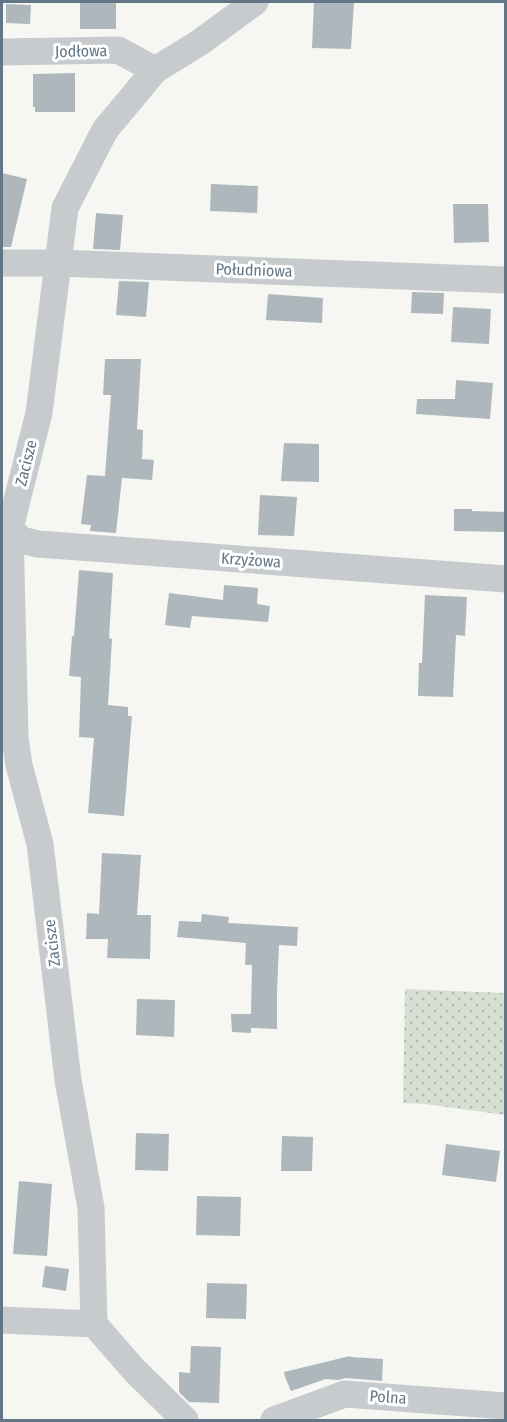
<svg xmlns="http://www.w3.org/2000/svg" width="507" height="1422" viewBox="0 0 507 1422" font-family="'Fira Sans Condensed',sans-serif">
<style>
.grass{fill:url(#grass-dots)}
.building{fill:#aeb7bc}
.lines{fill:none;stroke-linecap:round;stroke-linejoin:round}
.minor{stroke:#c8cbce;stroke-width:27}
.labels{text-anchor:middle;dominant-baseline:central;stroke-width:6;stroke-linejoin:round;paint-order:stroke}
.street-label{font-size:16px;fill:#627686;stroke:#fff}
</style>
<defs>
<pattern id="grass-dots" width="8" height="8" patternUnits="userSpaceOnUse" patternTransform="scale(1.5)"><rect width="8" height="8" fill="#d7dfd3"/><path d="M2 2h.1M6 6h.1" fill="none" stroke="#b2b9b1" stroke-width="1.8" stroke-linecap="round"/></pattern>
</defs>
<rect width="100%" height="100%" fill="#f6f7f2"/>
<polygon class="grass" points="405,989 505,993 505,1115 425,1104 403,1103"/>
<g class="building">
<rect x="80" y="2" width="36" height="27"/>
<polygon points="314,2 354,2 351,49 312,48"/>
<polygon points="6,4 31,5 30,24 6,23"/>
<polygon points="75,73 75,112 35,112 35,107 33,107 33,74"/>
<polygon points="2,173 27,179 11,247 2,247"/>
<polygon points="211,184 258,186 257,213 210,211"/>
<polygon points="453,204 488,204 489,242 454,243"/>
<polygon points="96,213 123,215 120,250 93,249"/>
<polygon points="119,281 149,282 146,317 116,315"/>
<polygon points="412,292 444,293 443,314 411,313"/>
<polygon points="268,294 323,298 322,323 266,320"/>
<polygon points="453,307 491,309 489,344 451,342"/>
<polygon points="105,359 141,359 137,429 143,430 142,459 154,460 152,480 122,478 116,533 90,531 91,525 81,524 87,475 105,476 111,395 103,395"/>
<polygon points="456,380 493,383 490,419 416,414 417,399 455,399"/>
<polygon points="284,443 319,444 319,482 281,481"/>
<polygon points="260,495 297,497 294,536 258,535"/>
<polygon points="454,509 472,509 472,511 506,512 506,532 454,531"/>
<polygon points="79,570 113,573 109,638 112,639 108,705 128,707 128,716 132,716 124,816 88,813 94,738 79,737 81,677 69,676 72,636 74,636"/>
<polygon points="224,585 258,588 257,604 270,606 268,622 192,616 190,628 165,625 169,593 223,600"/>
<polygon points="425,595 467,597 465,636 456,635 453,697 418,696 419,663 422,663"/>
<polygon points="102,853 141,855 137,915 151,915 150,959 107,958 108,939 86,939 87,913 99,914"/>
<polygon points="202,914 229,917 228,923 298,927 297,946 279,945 277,991 277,1029 251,1028 251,1033 232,1032 231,1014 251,1014 252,965 245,965 246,943 177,937 179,921 201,922"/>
<polygon points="137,999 175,1000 174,1037 136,1035"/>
<polygon points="136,1133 169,1134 168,1171 135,1170"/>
<polygon points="282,1136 313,1137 312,1171 281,1171"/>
<polygon points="446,1144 500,1151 496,1182 442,1175"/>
<polygon points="19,1181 52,1184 47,1256 13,1254"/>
<polygon points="197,1196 241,1197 240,1236 196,1235"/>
<polygon points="45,1266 69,1269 66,1291 42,1287"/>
<polygon points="207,1283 247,1284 246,1319 206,1318"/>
<polygon points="191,1346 221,1347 219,1403 189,1402 179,1392 179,1372 190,1373"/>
<polygon points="350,1356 351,1357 383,1359 382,1381 346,1378 338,1380 326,1379 291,1391 285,1377 284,1372"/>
</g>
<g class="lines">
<g class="minor">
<polyline points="2,52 118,50 155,70"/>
<polyline points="2,263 58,263 506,280"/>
<polyline points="2,530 10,528 21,540 38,544 506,579"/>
<polyline points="2,1320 94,1324 135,1371 185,1420"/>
<polyline points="94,1324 91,1208 68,1080 40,844 19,765 15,738 10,528 39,413 65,208 105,130 155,70 199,43 255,2"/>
<polyline points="274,1420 345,1394 506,1406"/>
</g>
</g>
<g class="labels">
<g class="street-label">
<text transform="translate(81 51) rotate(-1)">Jodłowa</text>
<text transform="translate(254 270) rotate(2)">Południowa</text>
<text transform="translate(26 463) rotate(-76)">Zacisze</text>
<text transform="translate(251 560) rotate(4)">Krzyżowa</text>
<text transform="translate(52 943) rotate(-97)">Zacisze</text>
<text transform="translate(388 1397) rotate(4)">Polna</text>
</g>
</g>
<rect width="507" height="1422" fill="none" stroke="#627686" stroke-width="6"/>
</svg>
